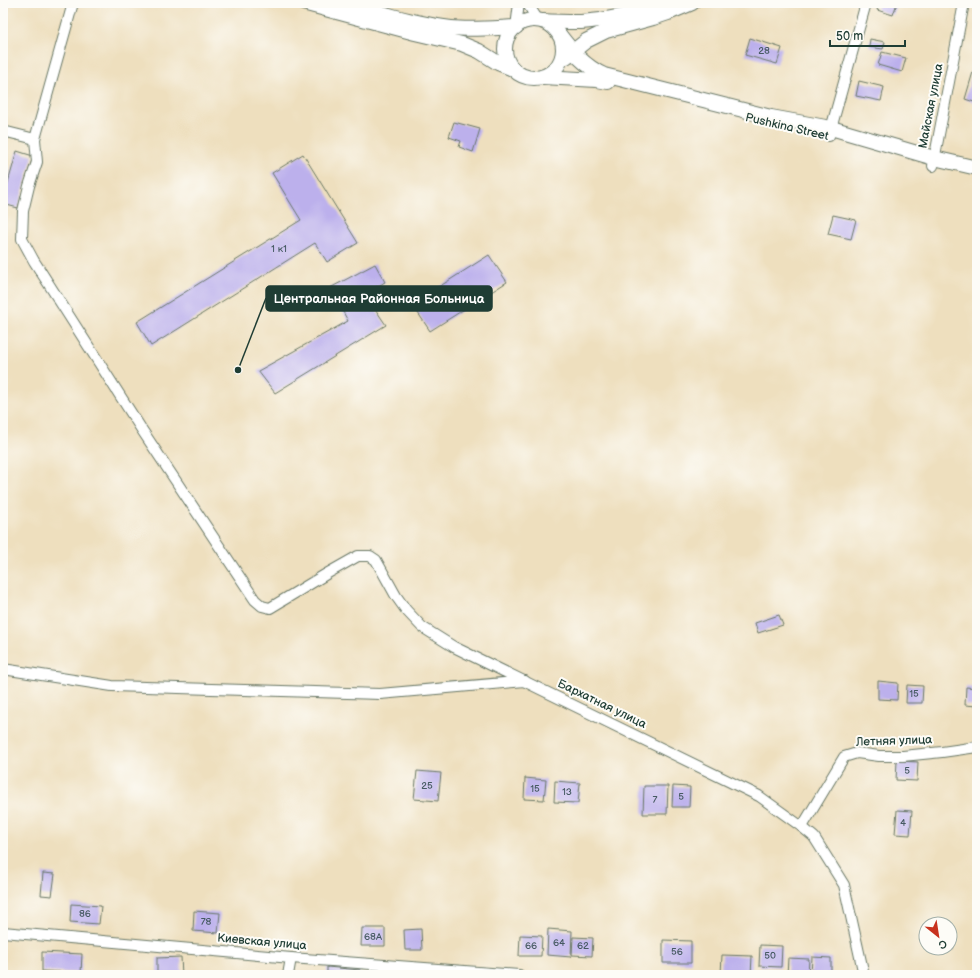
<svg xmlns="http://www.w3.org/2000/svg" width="980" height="978" viewBox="0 0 980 978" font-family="'Balsamiq Sans',sans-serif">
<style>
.building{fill:#bcb0ec}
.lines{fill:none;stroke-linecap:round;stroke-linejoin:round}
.street-casing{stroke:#677664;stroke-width:12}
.secondary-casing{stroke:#677664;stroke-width:16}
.street{stroke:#fff;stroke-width:10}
.secondary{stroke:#fff;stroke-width:14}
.labels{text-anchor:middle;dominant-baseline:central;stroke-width:4;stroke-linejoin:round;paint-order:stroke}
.number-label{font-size:10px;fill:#465a62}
.street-label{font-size:12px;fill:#1f3d34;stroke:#fdfcf7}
.leader{fill:none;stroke:#1f3d34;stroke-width:1.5}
.callout-dot{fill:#1f3d34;stroke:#fdfcf7;stroke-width:1.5}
.callout{fill:#1f3d34;stroke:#1f3d34;stroke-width:1.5}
.callout-label{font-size:13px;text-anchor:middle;font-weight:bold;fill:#fff}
</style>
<rect width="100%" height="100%" fill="#fdfcf7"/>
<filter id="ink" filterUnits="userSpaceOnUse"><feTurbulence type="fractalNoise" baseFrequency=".025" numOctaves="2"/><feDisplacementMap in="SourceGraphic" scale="8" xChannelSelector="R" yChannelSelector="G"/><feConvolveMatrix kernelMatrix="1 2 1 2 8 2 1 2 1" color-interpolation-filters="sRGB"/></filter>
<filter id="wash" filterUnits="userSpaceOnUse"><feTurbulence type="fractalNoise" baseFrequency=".012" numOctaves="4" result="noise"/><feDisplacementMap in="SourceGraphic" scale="16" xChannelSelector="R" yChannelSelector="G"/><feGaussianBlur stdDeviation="0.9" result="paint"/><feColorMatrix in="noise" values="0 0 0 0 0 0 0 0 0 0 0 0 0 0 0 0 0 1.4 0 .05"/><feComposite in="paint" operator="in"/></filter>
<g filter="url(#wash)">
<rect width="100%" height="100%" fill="#eedfbe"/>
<g id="blocks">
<g class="building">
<polygon points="879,3 897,3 893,15 877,10"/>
<polygon points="750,38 782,48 777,64 745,55"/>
<polygon points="870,39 885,42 883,49 869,47"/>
<polygon points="882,52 906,58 902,72 878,65"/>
<polygon points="973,72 977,74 977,103 965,99"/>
<polygon points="859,81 884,87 881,101 856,96"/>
<polygon points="454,122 480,129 473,152 459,147 461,141 449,137"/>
<polygon points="17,151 33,156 18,208 3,204 3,200"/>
<polygon points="303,154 358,243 327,262 315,243 151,346 137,322 301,220 272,173"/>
<polygon points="833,215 856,220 851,239 828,234"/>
<polygon points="489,255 507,282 430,331 412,304"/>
<polygon points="375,264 385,282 365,294 386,325 275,393 258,371 348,321 330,288"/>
<polygon points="779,615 783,625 758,633 755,623"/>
<polygon points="878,681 898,683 897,700 878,699"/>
<polygon points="907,685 923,686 922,703 906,703"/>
<polygon points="966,687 977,688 977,706 965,705"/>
<polygon points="897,761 918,762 917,781 896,780"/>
<polygon points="417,771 441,773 438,801 414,799"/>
<polygon points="525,778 546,780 544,800 524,799"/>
<polygon points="555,781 580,783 578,803 554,802"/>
<polygon points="644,786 668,786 667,814 643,814"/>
<polygon points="673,786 690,787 689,807 672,807"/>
<polygon points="897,810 912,811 910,835 895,834"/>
<polygon points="43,873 55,874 52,896 41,895"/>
<polygon points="71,904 101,906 99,924 70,922"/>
<polygon points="194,911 220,913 218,933 193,931"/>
<polygon points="362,928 385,928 385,946 361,946"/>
<polygon points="421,929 422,950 405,950 404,930"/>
<polygon points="548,929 572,931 571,957 547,955"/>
<polygon points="950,930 954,930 953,950 943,949 943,948 950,948"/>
<polygon points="520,935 542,936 541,956 519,956"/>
<polygon points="573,937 593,938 592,956 572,955"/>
<polygon points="663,940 691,941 691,963 663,963"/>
<polygon points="760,945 782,946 781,967 759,966"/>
<polygon points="42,952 82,954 81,973 42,971"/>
<polygon points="722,955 752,956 751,975 721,974"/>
<polygon points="181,957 182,975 157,975 157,958"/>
<polygon points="812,957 831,958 831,975 811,975"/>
<polygon points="788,958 809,959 808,975 787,975"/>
<polygon points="327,967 360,970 360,975 327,975"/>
</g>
</g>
</g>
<g filter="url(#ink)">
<use href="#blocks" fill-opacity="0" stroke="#677664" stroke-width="1"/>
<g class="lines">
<g class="street-casing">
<g id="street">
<polyline points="73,3 35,139 37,162 29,186 23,211 22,239 34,261 142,430 255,600 262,606 270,608 328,573 358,556 370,556 376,560 396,596 406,610 422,627 454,647 759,796 802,827 814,837 844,885 864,975"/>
<polyline points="527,3 536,17 540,21"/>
<polyline points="516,27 519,3"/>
<polyline points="3,131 35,139"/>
<polyline points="829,136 866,3"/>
<polyline points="933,166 964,3"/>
<polyline points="3,669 112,686 380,694 525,681"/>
<polyline points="802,827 844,757 857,753 879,756 903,756 942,752 977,747"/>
<polyline points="3,932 291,958 519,975"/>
<polyline points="288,975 291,958"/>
</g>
</g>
<g class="secondary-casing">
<g id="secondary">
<polyline points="303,3 415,33 462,44 479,51 498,63 513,69"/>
<path d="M345 3C380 12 415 24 451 28 472 30 494 28 516 27"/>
<circle cx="534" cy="49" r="29"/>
<path d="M543 21C556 22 569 22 581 22 610 20 639 13 667 3"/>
<path d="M559 34C572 51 584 66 604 75L771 117 831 128 934 158 977 168"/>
<polyline points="566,57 586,41 606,31 653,18 668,13 692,3"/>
<polyline points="543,77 597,80 608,82"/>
</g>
</g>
<use href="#street" class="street"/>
<use href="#secondary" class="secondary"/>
</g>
</g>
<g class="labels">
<g class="number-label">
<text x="764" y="51">28</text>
<text x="279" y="249">1 к1</text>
<text x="914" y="694">15</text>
<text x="907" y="771">5</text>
<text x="427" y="786">25</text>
<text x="535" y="789">15</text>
<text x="567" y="792">13</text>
<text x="681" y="797">5</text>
<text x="655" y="800">7</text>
<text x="903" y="823">4</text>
<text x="85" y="914">86</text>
<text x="206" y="922">78</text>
<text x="373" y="937">68А</text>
<text x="559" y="943">64</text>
<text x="531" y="946">66</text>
<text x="583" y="946">62</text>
<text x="677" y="952">56</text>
<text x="770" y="956">50</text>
</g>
<g class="street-label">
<text transform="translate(931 106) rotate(-79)">Майская улица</text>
<text transform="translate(787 127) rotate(13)">Pushkina Street</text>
<text transform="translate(602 704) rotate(26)">Бархатная улица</text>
<text transform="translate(894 741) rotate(-2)">Летняя улица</text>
<text transform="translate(262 942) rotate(5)">Киевская улица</text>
</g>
</g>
<path class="leader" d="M238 370L266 298"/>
<circle class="callout-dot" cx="238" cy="370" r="4"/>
<rect class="callout" x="266" y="286" width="226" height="25" rx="4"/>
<g class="callout-label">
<text x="379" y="303">Центральная Районная Больница</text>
</g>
<rect width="980" height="978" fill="none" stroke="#fdfcf7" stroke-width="16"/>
<g transform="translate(938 936) rotate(150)"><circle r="19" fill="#fdfcf7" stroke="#a4b0a9"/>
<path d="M0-3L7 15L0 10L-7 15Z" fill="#c8321e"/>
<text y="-6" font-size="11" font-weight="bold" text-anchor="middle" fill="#1f3d34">С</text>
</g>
<path d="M830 40v6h75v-6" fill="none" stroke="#1f3d34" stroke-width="2"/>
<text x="836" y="40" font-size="12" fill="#1f3d34" stroke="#fdfcf7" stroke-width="3" paint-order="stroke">50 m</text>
</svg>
